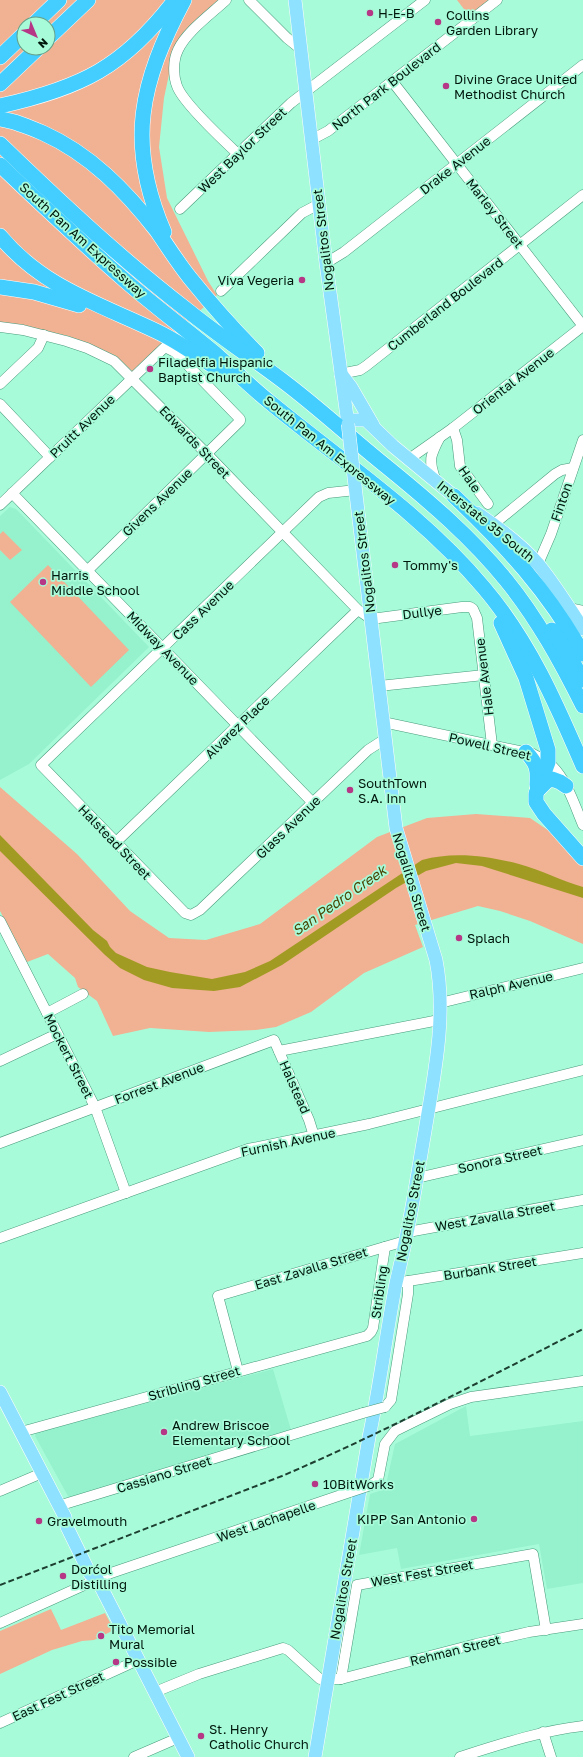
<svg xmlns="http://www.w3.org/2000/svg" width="583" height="1757" viewBox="0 0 583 1757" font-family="'Golos Text',sans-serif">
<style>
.built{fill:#95f2cc}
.green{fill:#f1b193;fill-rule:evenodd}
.water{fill:#a29b23}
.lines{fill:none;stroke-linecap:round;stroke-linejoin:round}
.minor-casing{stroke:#489b7c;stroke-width:11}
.major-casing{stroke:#fff;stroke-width:14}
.highway-casing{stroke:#fff;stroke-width:16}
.minor{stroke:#fff;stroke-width:10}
.major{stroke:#8ee2ff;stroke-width:13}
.highway{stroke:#43ceff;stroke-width:15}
.rail{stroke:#1d3f31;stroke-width:2;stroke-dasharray:6 3;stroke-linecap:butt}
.minor-bridge-casing{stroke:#489b7c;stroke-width:11;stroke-linecap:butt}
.major-bridge-casing{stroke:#fff;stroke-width:14;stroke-linecap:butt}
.minor-bridge{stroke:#fff;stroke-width:10}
.major-bridge{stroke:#8ee2ff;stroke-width:13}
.poi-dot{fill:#b53786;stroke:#a8fbd9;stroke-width:1.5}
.labels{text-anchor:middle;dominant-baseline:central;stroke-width:3.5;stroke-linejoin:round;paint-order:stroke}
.poi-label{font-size:13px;fill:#00170e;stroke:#a8fbd9;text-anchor:start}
.street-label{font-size:13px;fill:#00170e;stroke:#a8fbd9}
.water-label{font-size:14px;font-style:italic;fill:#494505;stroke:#a8fbd9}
</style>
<rect width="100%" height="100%" fill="#a8fbd9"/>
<g class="built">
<polygon points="10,507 16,509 149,647 29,764 0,780 0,516"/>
<polygon points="273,1369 291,1430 69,1498 35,1436 36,1433"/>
<polygon points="466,1406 470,1436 583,1421 583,1583 547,1589 539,1544 401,1569 397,1548 359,1555 370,1494 385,1489 395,1444"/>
</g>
<g class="green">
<path d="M0 0H219L171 65 164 98 159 147 167 198 208 281 217 295 133 372 116 356 68 336 0 322ZM24 24H48V48H24Z"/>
<polygon points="457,0 491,0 470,17"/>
<polygon points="3,531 22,550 10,560 0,550 0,534"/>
<polygon points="48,565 129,650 91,687 10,602"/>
<polygon points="0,787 77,854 130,911 169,938 206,940 260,924 377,837 427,818 476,814 530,818 583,854 583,944 530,921 500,911 478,906 415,925 423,947 364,973 311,1012 276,1027 256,1030 209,1032 150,1028 113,1036 97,1001 78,987 75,978 48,954 27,962 0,911"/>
<polygon points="51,1609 61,1630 105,1613 114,1630 94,1640 82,1641 52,1650 0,1674 0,1631"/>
</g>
<path class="water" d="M0 835 93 930 107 941 110 947 116 953 147 967 170 972 212 979 245 972 270 961 422 860C454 851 488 856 519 864 541 870 562 881 583 887V898L482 866 456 863 426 871 396 888 282 965 240 987 214 991 172 988 144 980 120 968 105 955 0 851Z"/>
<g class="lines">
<g class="minor-casing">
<g id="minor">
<path d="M226 0C211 14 186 32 178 50 173 60 173 76 177 86 183 103 223 140 238 154"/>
<polyline points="249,0 287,38 302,50"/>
<polyline points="392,81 583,326 453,428 409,459"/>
<polyline points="311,140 328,131 497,0"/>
<polyline points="180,209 291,103 425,0"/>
<polyline points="326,263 344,252 583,65"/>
<polyline points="221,291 302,213 319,204"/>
<polyline points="0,327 23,330 66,341 87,348 114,361 207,454 358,610 371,619 462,607 470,607 473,609 477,618 492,745"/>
<polyline points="340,374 360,370 366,366 583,195"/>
<polyline points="0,384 38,348 44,335"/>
<polyline points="0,404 50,457"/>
<polyline points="453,428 457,440 460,466 488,504"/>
<path d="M436 481C428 460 430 456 440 437"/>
<polyline points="356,490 328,493 319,497 41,765 185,913 191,915 200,910 368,750 385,739"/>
<polyline points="12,493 313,803"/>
<polyline points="0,505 165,347 175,352 240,419 240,421 88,570"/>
<polyline points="494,524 555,474 562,470 573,468"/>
<polyline points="538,564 551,534 583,440"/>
<polyline points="570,608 583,611"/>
<polyline points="379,686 484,675"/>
<path d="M383 722 533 754C538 757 545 759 549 763 567 779 574 804 583 825"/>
<polyline points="116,842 358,610"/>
<polyline points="0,921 95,1107 126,1193"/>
<polyline points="440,1003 583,968"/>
<polyline points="47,1013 83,994"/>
<polyline points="279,1051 439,1020"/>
<polyline points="0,1061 57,1034"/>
<polyline points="0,1143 274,1040 309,1120 314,1136"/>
<polyline points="417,1178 583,1140"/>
<polyline points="408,1232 583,1200"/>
<polyline points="0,1238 248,1149 369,1124 583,1070"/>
<polyline points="396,1283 583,1253"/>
<polyline points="238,1371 218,1296 405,1241"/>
<polyline points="385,1407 391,1400 408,1294 408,1281"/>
<polyline points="21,1432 367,1336 371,1332 373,1328 385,1247"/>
<polyline points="371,1485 378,1480 385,1444 395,1431 405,1426 450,1404 471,1397 583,1381"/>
<polyline points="0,1491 42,1473"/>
<polyline points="58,1506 363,1413"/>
<polyline points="0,1623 111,1573 350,1492"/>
<polyline points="341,1679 357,1585 533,1554 546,1630"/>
<polyline points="155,1692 199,1674 283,1648 288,1650 320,1679 341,1679 476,1644 529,1632 583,1624"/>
<polyline points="0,1723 138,1660"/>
<polyline points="543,1732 551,1757"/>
<polyline points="134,1757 178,1738"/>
<path d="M460 1757C501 1744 540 1731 583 1726"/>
</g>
</g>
<g class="major-casing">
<g id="major">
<polyline points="295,0 326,263 348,424"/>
<polyline points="341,374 351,387 373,425"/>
<polyline points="347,420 366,420 393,446 461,502"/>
<path d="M477 513C499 528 522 545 539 565 555 585 569 607 583 629"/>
<polyline points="0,1392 65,1517 67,1527 90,1574 97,1579 99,1583 188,1757"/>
<path d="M315 1757 369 1437C380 1386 386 1334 396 1283 400 1266 404 1249 407 1233 414 1199 419 1165 425 1131 434 1076 447 1016 436 960L396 828 355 486"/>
</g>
</g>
<g class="highway-casing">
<g id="highway">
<polyline points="34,24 59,0"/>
<polyline points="48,38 88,0"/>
<polyline points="0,57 24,34"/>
<polyline points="0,84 38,48"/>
<path d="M0 106C81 88 124 67 175 0"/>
<path d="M0 119C15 121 29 127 43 133 90 154 126 191 157 231 168 247 178 263 190 278 211 304 233 329 257 353"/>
<path d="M0 144C60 202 121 259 187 310 218 335 251 357 283 381 319 408 352 439 387 467 430 502 471 537 506 580 537 618 561 662 583 706"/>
<path d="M0 165C42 205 84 245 128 283 157 308 188 331 218 356 236 372 253 389 272 404 344 463 424 516 484 588 529 641 556 703 583 766"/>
<path d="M164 232C126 143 140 83 184 0"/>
<path d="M0 236C43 288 100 304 158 332 183 344 205 361 228 376"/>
<polyline points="0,287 34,292 79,305"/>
<path d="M454 496C505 545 548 591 583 654"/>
<polyline points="501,623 526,678 548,750 548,762 536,794 536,802 544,814 583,858"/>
<polyline points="552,630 567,652 583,680"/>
<path d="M526 752C537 764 538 768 537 785"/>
<polyline points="537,791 547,781 552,779 560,782 566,786"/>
</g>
</g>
<use href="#minor" class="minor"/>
<use href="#major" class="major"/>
<use href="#highway" class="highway"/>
<path class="rail" d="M0 1585 282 1476C385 1432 483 1380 583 1329"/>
<g class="minor-bridge-casing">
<g id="minor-bridge">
<polyline points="363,1413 385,1407"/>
<polyline points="350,1492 371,1485"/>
</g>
</g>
<g class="major-bridge-casing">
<polyline id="major-bridge" points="348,424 355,486"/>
</g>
<use href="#minor-bridge" class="minor-bridge"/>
<use href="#major-bridge" class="major-bridge"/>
</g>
<g class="poi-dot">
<circle cx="370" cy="13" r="4"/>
<circle cx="438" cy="22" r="4"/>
<circle cx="446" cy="86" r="4"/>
<circle cx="302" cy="280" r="4"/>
<circle cx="150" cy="369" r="4"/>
<circle cx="395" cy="565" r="4"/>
<circle cx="43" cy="582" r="4"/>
<circle cx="350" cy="790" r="4"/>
<circle cx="459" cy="938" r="4"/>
<circle cx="164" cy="1432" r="4"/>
<circle cx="315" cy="1484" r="4"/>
<circle cx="474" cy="1519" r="4"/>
<circle cx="39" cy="1521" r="4"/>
<circle cx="63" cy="1576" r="4"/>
<circle cx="101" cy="1636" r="4"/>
<circle cx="116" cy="1662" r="4"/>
<circle cx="201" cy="1736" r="4"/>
</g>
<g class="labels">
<g class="poi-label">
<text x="378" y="13">H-E-B</text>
<text x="446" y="15">Collins<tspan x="446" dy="15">Garden Library</tspan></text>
<text x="454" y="79">Divine Grace United<tspan x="454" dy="15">Methodist Church</tspan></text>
<text x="294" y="280" text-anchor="end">Viva Vegeria</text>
<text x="158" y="362">Filadelfia Hispanic<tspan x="158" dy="15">Baptist Church</tspan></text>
<text x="403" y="565">Tommy's</text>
<text x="51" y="575">Harris<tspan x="51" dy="15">Middle School</tspan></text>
<text x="358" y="783">SouthTown<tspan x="358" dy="15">S.A. Inn</tspan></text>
<text x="467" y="938">Splach</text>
<text x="172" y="1425">Andrew Briscoe<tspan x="172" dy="15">Elementary School</tspan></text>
<text x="323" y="1484">10BitWorks</text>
<text x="466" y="1519" text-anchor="end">KIPP San Antonio</text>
<text x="47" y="1521">Gravelmouth</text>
<text x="71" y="1569">Dorćol<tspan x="71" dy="15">Distilling</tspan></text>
<text x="109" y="1629">Tito Memorial<tspan x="109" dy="15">Mural</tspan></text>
<text x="124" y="1662">Possible</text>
<text x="209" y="1729">St. Henry<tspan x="209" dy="15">Catholic Church</tspan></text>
</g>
<g class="street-label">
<text transform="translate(386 86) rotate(-38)">North Park Boulevard</text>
<text transform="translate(242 150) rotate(-44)">West Baylor Street</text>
<text transform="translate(455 165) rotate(-38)">Drake Avenue</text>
<text transform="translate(495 213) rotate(52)">Marley Street</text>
<text transform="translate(83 240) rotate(42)">South Pan Am Expressway</text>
<text transform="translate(323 240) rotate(-97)">Nogalitos Street</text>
<text transform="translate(445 304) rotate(-38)">Cumberland Boulevard</text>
<text transform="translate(513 381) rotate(-38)">Oriental Avenue</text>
<text transform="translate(82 426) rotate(-44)">Pruitt Avenue</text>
<text transform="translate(195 442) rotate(46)">Edwards Street</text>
<text transform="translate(330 450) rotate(39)">South Pan Am Expressway</text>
<text transform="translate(470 479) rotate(55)">Hale</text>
<text transform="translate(157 502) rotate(-44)">Givens Avenue</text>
<text transform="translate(561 502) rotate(-71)">Finton</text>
<text transform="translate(486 521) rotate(39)">Interstate 35 South</text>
<text transform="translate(364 562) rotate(-97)">Nogalitos Street</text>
<text transform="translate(203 610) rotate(-44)">Cass Avenue</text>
<text transform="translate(422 612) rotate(-7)">Dullye</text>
<text transform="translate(163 648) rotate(46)">Midway Avenue</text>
<text transform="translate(484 677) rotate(-97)">Hale Avenue</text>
<text transform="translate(237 727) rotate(-44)">Alvarez Place</text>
<text transform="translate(490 746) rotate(13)">Powell Street</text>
<text transform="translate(288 827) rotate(-44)">Glass Avenue</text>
<text transform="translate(115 842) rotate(46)">Halstead Street</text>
<text transform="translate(412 882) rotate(73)">Nogalitos Street</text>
<text transform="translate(511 985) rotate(-13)">Ralph Avenue</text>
<text transform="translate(69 1056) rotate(63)">Mockert Street</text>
<text transform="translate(159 1083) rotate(-21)">Forrest Avenue</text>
<text transform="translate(295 1087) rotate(66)">Halstead</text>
<text transform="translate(288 1142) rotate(-12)">Furnish Avenue</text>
<text transform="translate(500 1159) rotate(-13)">Sonora Street</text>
<text transform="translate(410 1211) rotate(-79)">Nogalitos Street</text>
<text transform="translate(495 1216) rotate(-10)">West Zavalla Street</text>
<text transform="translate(311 1268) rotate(-17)">East Zavalla Street</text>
<text transform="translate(490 1268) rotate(-9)">Burbank Street</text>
<text transform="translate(379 1292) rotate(-82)">Stribling</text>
<text transform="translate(194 1383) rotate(-16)">Stribling Street</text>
<text transform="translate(164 1474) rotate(-17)">Cassiano Street</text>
<text transform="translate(266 1521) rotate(-19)">West Lachapelle</text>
<text transform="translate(422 1573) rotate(-10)">West Fest Street</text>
<text transform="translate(343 1589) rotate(-80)">Nogalitos Street</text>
<text transform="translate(455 1650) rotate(-14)">Rehman Street</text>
<text transform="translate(58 1696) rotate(-25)">East Fest Street</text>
</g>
<g class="water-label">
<text transform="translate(339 900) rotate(-35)">San Pedro Creek</text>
</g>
</g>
<g transform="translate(36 36) rotate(136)"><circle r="19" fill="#a8fbd9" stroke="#65a088"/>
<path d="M0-3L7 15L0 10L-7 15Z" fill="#b53786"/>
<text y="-6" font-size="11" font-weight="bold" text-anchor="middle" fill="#00170e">N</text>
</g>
</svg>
